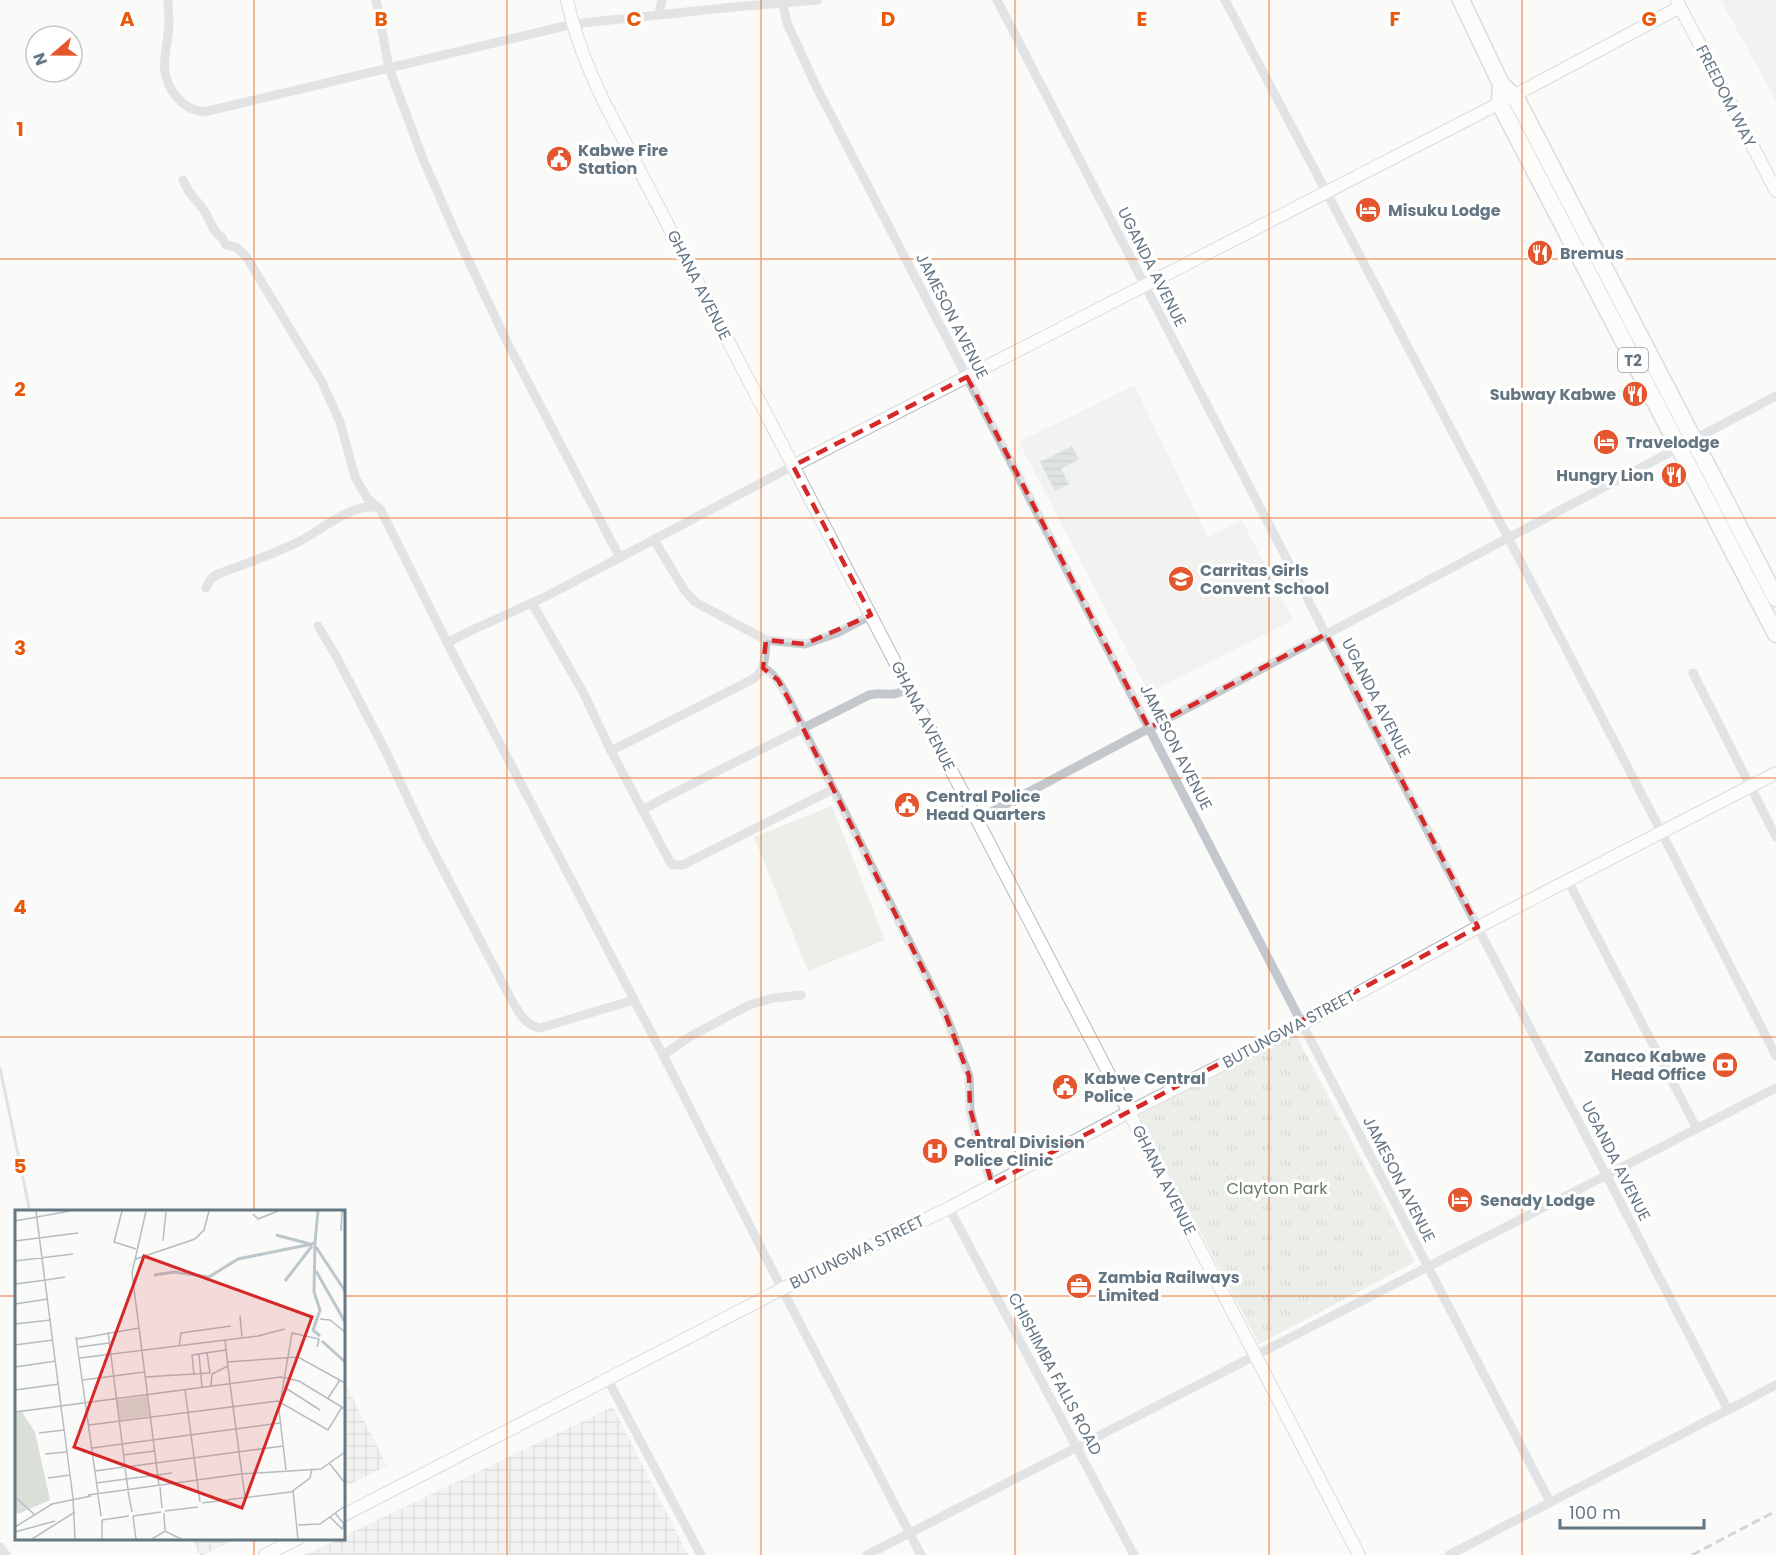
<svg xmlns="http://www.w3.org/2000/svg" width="1776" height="1555" viewBox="0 0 1776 1555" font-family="Poppins,sans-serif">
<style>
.built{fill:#e8e9e9}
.industrial{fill:url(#industrial-grid)}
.grass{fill:#dadfd7}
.park{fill:url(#park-tufts)}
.water{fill:url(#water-rules)}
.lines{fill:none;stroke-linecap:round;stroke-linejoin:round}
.stream{stroke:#bbc7cb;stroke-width:3}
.secondary-casing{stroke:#b3babf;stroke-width:14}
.highway-casing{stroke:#b4b9bd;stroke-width:19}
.street{stroke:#c3c8cc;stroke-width:9}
.secondary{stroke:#fff;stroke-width:12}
.highway{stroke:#fff;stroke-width:16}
.rail{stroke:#a2aab0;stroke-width:3;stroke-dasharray:9 4.5;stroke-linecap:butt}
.marked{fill:none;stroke:#d62828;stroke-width:4.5;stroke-dasharray:12 8;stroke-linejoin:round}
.grid{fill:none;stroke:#e8590c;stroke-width:1.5;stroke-opacity:0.55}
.labels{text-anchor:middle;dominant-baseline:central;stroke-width:6;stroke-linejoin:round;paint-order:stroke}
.shield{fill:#fff;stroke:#939fa8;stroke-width:1.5}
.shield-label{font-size:15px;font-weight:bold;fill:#657683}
.street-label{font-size:16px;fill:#657683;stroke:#fff}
.poi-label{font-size:16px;font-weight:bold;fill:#657683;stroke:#fff;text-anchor:start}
.park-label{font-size:16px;fill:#687a64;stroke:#fff}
.inset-river{fill:none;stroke:#bbc7cb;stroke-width:3}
.inset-road{fill:none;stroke:#b5bdc2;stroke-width:1.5}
.view{fill:#d62828;fill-opacity:0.15;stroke:#d62828;stroke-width:3}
.inset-edge{fill:none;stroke:#657683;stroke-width:3}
.grid-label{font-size:20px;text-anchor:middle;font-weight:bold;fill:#e8590c;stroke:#fff;stroke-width:6;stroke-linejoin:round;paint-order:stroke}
</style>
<defs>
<pattern id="industrial-grid" width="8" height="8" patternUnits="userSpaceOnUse" patternTransform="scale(1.5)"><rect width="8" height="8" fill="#e8e9e9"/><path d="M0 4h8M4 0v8" fill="none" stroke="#c0c1c2"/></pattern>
<pattern id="park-tufts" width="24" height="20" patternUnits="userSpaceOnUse" patternTransform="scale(1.5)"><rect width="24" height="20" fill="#dadfd7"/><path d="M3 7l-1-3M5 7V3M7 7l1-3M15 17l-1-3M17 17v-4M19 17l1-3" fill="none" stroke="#b4b9b4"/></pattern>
<pattern id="water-rules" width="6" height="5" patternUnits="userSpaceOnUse" patternTransform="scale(1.5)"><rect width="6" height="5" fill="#bbc7cb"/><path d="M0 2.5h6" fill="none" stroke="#9ca6aa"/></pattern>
</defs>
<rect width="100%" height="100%" fill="#fafaf8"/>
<g class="built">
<polygon points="1721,0 1776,0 1776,101 1722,2"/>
<polygon points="1134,385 1208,537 1242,520 1293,620 1149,693 1019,442"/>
</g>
<g class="industrial">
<polygon points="344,1381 387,1466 344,1487"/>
<polygon points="613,1407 688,1555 304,1555 339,1539 344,1538 344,1536"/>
<polygon points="192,1539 236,1539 202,1555 200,1555"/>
</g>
<polygon class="grass" points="832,806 885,940 808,971 754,837"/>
<polygon class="park" points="1295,1033 1415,1262 1259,1344 1139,1115"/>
<polygon class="water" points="1072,446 1079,459 1061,469 1069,484 1055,491 1040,462"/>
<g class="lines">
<polyline class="stream" points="0,1068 30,1212"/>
<g class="secondary-casing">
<g id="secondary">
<path d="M567 0C575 36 588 69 604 102L1359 1555"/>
<polyline points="1677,1 1776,191"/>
<polyline points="793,466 1500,103 1680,7"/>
<polyline points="344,1515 782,1289 949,1208 1129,1112 1302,1024 1478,927 1776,773"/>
<polyline points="265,1555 299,1538"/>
</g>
</g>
<g class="highway-casing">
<g id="highway">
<polyline points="1461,0 1501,84 1516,98 1776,598"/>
<polyline points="1501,84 1500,103 1501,106 1776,634"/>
</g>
</g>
<g class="street">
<path d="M168 0C168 8 169 16 169 24 168 52 156 71 176 96 184 106 192 110 204 112L573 24 734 7 818 0"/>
<polyline points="376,0 389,68 423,159 455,232 507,342 620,558"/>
<polyline points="782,0 787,23 816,86 1550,1502"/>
<polyline points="997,0 1728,1410"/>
<path d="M1225 0C1410 351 1596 702 1776 1056"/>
<polyline points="659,14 662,0"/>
<path d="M183 180C189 195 194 197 203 209 210 217 212 233 222 237L226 245 236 247 247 258 321 380 340 422 355 477 367 498 380 509 453 654 663 1055 782 1289 921 1555"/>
<polyline points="654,540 685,591 695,602 766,640 805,644 837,633 871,615"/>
<path d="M206 588 210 580 216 575C244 564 272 555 298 542 320 532 352 501 378 508"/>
<polyline points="532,603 583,692 611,751 670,862 673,865 683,865 833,789"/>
<path d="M318 626 336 656 385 750 426 837 513 1003C521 1015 525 1025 540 1028L634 1000"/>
<polyline points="447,643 468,632 547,596 793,466"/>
<path d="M763 668C777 675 783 689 790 702L946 1016 969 1076 970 1109 978 1145 992 1184"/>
<polyline points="1693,673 1776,837"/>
<path d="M611 751 753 679C766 670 765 655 766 640"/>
<path d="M642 810C717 770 793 734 869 695 886 691 891 699 909 688"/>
<polyline points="976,820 1776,396"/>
<polyline points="1568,881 1697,1129"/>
<polyline points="663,1055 691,1036 749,1005 773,998 801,995"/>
<polyline points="949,1208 1134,1555"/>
<polyline points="608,1380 701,1555"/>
<polyline points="0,1547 6,1555"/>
<polyline points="867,1555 1776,1088"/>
<polyline points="1449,1555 1776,1385"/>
</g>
<use href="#secondary" class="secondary"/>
<use href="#highway" class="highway"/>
<polyline class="rail" points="1692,1555 1776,1511"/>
</g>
<path d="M0 0H1776V1555H0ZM967 377 1149 728 1326 634 1478 927 992 1184 970 1109 969 1076 946 1016 790 702 778 680 763 668 766 640 805 644 871 615 793 466Z" fill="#fafaf8" fill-opacity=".55" fill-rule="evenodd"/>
<path class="marked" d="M967 377 1149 728 1326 634 1478 927 992 1184 970 1109 969 1076 946 1016 790 702 778 680 763 668 766 640 805 644 871 615 793 466Z"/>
<path class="grid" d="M254 0V1212M507 0V1555M761 0V1555M1015 0V1555M1269 0V1555M1522 0V1555M0 259H1776M0 518H1776M0 778H1776M0 1037H1776M0 1296H16M344 1296H1776M254 1538V1555"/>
<defs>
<g id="civic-disc" transform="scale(1.35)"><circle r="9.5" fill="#e4572e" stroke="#fff"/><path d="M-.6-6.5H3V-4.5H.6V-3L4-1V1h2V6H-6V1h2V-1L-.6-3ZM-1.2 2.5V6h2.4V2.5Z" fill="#fff"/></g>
<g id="hotel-disc" transform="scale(1.35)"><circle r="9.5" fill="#e4572e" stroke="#fff"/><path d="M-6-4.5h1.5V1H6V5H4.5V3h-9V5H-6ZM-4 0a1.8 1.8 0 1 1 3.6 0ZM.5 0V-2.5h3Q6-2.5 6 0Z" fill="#fff"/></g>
<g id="restaurant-disc" transform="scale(1.35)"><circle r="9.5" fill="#e4572e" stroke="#fff"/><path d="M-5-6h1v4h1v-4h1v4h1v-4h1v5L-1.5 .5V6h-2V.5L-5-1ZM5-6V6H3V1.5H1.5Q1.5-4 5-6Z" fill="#fff"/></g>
<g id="school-disc" transform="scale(1.35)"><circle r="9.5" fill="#e4572e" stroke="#fff"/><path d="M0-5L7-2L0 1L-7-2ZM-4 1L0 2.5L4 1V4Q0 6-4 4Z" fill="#fff"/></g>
<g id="bank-disc" transform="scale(1.35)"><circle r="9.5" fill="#e4572e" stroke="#fff"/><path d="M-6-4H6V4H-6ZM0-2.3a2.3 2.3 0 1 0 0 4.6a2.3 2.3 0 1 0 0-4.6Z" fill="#fff"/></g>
<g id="hospital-disc" transform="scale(1.35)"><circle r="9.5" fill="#e4572e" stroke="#fff"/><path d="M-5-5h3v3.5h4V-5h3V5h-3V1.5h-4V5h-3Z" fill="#fff"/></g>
<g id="office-disc" transform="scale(1.35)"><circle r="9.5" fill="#e4572e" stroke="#fff"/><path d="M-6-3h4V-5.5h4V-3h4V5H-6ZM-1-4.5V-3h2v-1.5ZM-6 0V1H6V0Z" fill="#fff"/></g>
</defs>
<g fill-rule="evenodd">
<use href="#civic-disc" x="559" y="159"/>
<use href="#hotel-disc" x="1368" y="210"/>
<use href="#restaurant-disc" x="1540" y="253"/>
<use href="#restaurant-disc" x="1635" y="394"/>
<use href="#hotel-disc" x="1606" y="442"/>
<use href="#restaurant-disc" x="1674" y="475"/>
<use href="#school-disc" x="1181" y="579"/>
<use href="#civic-disc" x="907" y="805"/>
<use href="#bank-disc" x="1725" y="1065"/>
<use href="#civic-disc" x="1065" y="1087"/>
<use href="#hospital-disc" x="935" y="1151"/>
<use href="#hotel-disc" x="1460" y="1200"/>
<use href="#office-disc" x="1079" y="1286"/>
</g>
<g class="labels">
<rect class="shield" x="1618" y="348" width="30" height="24" rx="4.5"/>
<g class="shield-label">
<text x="1633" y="360">T2</text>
</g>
<g class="street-label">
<text transform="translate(1726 96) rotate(63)">FREEDOM WAY</text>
<text transform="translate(1152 267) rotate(63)">UGANDA AVENUE</text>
<text transform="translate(699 285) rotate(63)">GHANA AVENUE</text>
<text transform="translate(952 316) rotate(63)">JAMESON AVENUE</text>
<text transform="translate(1376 698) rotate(63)">UGANDA AVENUE</text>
<text transform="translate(923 716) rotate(63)">GHANA AVENUE</text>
<text transform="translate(1176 747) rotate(63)">JAMESON AVENUE</text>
<text transform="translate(1289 1029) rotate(-28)">BUTUNGWA STREET</text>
<text transform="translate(1616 1161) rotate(63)">UGANDA AVENUE</text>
<text transform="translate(1399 1179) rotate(63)">JAMESON AVENUE</text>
<text transform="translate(1164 1180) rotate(63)">GHANA AVENUE</text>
<text transform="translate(857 1252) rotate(-26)">BUTUNGWA STREET</text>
<text transform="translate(1055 1374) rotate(62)">CHISHIMBA FALLS ROAD</text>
</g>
<g class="poi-label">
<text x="578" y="150">Kabwe Fire<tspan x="578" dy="18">Station</tspan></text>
<text x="1388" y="210">Misuku Lodge</text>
<text x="1560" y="253">Bremus</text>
<text x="1616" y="394" text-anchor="end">Subway Kabwe</text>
<text x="1626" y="442">Travelodge</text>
<text x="1654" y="475" text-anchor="end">Hungry Lion</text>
<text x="1200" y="570">Carritas Girls<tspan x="1200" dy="18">Convent School</tspan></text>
<text x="926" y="796">Central Police<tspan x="926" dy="18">Head Quarters</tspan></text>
<text x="1706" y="1056" text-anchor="end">Zanaco Kabwe<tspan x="1706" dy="18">Head Office</tspan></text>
<text x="1084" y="1078">Kabwe Central<tspan x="1084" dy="18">Police</tspan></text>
<text x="954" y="1142">Central Division<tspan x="954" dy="18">Police Clinic</tspan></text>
<text x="1480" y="1200">Senady Lodge</text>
<text x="1098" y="1277">Zambia Railways<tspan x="1098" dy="18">Limited</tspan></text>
</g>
<g class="park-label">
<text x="1277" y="1188">Clayton Park</text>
</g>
</g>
<g transform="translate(15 1210)">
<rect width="330" height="330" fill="#fafaf8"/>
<path d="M7 202 20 222 35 290 3 304 0 302V203Z" fill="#dadfd7"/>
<path d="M132 186 134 206 105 210 102 190Z" fill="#dadfd7"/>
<path class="inset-river" d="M261 25 295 34M300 33 299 82 305 100 298 120 305 126M301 37 330 81M301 61 330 112M139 65 159 62 194 67 223 49 297 34 300 32 303 1M270 71 297 36M307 131 330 152"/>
<path class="inset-road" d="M107 1 99 32 121 39M131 1 117 63 144 275M238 4 243 9 263 1M0 11 55 1M326 21 327 2H330M0 31 63 23M148 31 151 2M121 49 180 29 189 20 194 1M0 51 58 44M31 70 50 67M0 74 31 70M0 94 33 89M225 106 227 127M305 109 315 110 330 122M0 114 36 110M93 122 110 256M61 127 83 283M62 129 124 118M210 130 215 174M0 135 38 130M164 136 166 123 216 116M64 137 94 133M192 143 195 163M184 144 187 178M65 148 243 126 270 119M212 152 283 147 330 173M0 157 41 151M179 165 177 145 211 140M130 167 195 163M68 170 129 162M215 174 230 287M196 176 197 164 213 156M269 177 305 200M0 180 44 174M170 180 185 292M313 188 325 170M0 202 46 196 21 1M74 215 263 191 313 220 327 197M24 223 49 220M77 238 265 213M30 244 51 242M108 245 140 241M315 254 330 273M111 257 268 236M110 258 113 279M271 260 264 200 277 123 304 129 302 137M80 261 109 257M33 268 55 265M81 273 157 263M145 277 147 298M113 281 117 302M278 281 283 329M73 285 226 264 306 259 330 242M83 285 86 306M0 287 20 305M58 288 60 329M58 288 46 196 266 167 284 171 330 199M187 293 276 282 295 268 297 259M150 301 183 297M149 303 150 321M118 306 121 329M118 306 146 302M315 307 327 319 329 314 320 303M87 310V329M87 310 114 306M283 315 305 314 330 296M0 317 37 294 76 286M0 322 40 311M17 329 60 302M137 329 150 321 166 329"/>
<path class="view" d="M129 46 297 107 227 298 59 237Z"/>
<rect width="330" height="330" class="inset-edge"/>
</g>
<g class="grid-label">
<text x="127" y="26">A</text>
<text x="381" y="26">B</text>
<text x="634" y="26">C</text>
<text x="888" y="26">D</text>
<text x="1142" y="26">E</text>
<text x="1395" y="26">F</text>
<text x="1649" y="26">G</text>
<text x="20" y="136">1</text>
<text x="20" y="396">2</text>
<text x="20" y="655">3</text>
<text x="20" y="914">4</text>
<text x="20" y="1173">5</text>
</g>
<g transform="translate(54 54) rotate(250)"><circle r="28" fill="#ffffff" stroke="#c1c8cd" stroke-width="1.5"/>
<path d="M0-4.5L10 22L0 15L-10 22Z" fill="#e4572e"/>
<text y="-9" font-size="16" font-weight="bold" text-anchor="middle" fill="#657683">N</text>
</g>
<path d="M1560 1519v9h144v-9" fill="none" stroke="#657683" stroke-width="3"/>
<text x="1569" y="1519" font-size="18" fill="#657683" stroke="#ffffff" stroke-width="4.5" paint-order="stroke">100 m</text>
</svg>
